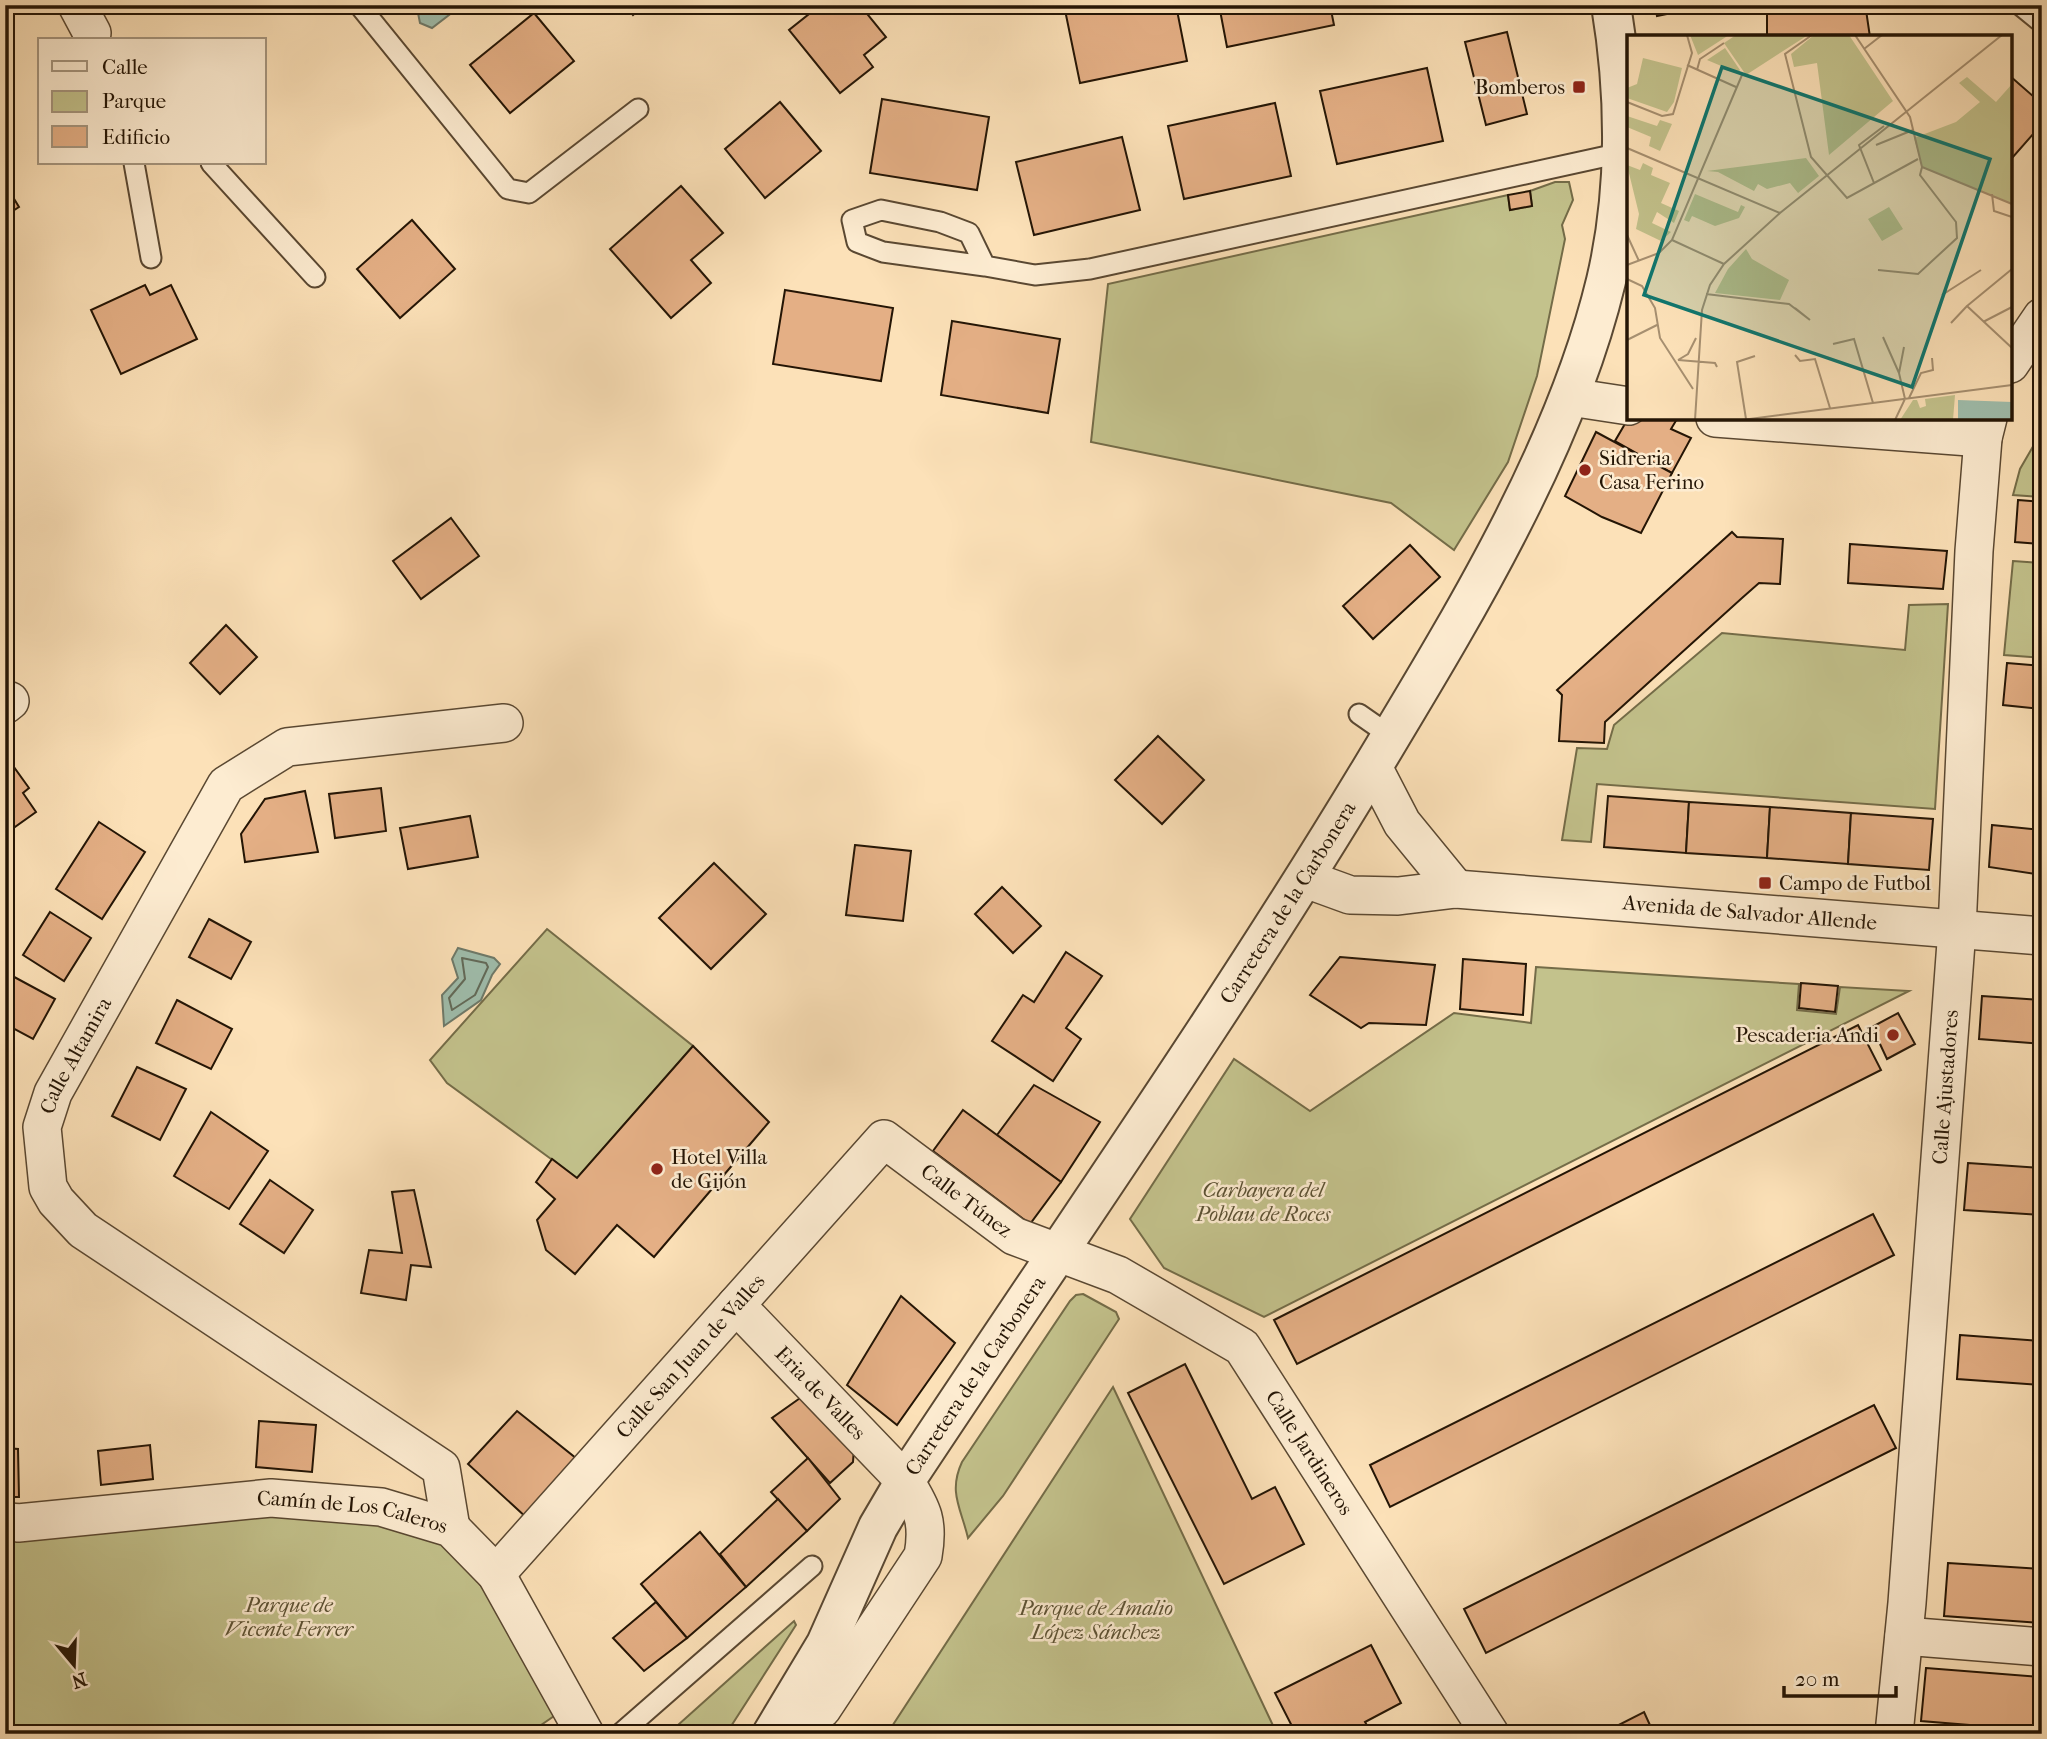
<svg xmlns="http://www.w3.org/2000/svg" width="2047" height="1739" viewBox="0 0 2047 1739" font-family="'IM FELL French Canon',serif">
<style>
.green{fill:#c3c28c;stroke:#746c48;stroke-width:2}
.water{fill:#9fbead;stroke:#6e7a6a;stroke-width:2}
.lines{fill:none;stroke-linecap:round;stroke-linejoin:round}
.shore{stroke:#626a59;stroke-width:2}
.building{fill:#e4af85;stroke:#241505;stroke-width:2}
.service-casing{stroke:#5a4832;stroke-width:23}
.minor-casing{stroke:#5a4832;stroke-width:40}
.tertiary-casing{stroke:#5a4832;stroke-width:42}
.service{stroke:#fdecd1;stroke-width:19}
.minor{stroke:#fdecd1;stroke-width:37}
.tertiary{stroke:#fdecd1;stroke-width:38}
.poi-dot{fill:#8f2418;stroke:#fdecd1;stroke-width:2.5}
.labels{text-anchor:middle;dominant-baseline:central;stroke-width:5;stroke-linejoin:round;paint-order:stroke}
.poi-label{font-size:21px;fill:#241505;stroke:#fdecd1;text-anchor:start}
.street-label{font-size:21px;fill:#241505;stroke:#fdecd1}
.park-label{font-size:21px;font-style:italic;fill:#5c5234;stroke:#fdecd1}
.inset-road{fill:none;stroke:#a68f70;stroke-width:2}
.view{fill:#0f766e;fill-opacity:0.15;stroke:#0f766e;stroke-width:3.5}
.inset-edge{fill:none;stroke:#241505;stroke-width:3.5}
</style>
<rect width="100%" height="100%" fill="#fce1b8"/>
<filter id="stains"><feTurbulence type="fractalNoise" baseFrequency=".00286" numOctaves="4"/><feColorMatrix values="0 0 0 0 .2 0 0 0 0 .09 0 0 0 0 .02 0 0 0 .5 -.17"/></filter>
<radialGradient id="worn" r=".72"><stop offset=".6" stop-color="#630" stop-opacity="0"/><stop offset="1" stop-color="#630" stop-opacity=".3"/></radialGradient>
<g class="green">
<polygon points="1555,182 1569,182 1573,200 1562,225 1565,239 1537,376 1508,462 1454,550 1391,503 1091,442 1108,284 1508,195 1510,210 1532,206 1530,191"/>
<polygon points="2042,431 2042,497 2013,495 2020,469"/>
<polygon points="2013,561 2042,563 2042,658 2004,655"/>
<polygon points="1948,604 1935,809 1597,784 1591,842 1562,840 1577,748 1607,749 1614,725 1722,633 1905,650 1909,605"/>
<polygon points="547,929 693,1046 577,1178 447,1083 430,1060"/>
<polygon points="1536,967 1799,984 1797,1010 1836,1014 1840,987 1909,991 1264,1317 1164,1268 1130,1219 1234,1059 1310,1111 1454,1013 1531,1023"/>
<path d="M1083 1294 1116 1312 1119 1319 1003 1496 968 1538C961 1508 948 1492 962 1462L1070 1301 1076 1295Z"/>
<polygon points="1113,1387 1277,1734 887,1734"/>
<polygon points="271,1498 451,1527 570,1705 528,1734 5,1734 5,1521"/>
<polygon points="794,1621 796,1625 726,1734 668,1734"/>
</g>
<g class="water">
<polygon points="421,5 462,5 432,28 420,23 417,8"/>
<polygon points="458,948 494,958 500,964 492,975 481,1000 444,1026 442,995 458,978 452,959"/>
</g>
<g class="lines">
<polygon class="shore" points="462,958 486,963 488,967 475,995 452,1010 449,998 465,979"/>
</g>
<g class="building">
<polygon points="625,5 644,5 633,15"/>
<polygon points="810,5 860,5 886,37 864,55 873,67 840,93 789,30 814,10"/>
<polygon points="1089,5 1176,5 1187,61 1080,83 1065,10"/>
<polygon points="1219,5 1330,5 1334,25 1227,47"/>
<polygon points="1382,5 1414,5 1383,12"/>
<polygon points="1655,5 1695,5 1696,8 1657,16"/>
<polygon points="1866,10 1870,37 1767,37 1767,11"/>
<polygon points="534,13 574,61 510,113 470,65"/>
<polygon points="1507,32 1527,114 1486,125 1465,42"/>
<polygon points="1427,68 1443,141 1337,164 1320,91"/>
<polygon points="2010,76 2042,104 2042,124 2013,157 2010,155"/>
<polygon points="882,99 989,117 977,190 870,173"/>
<polygon points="780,102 821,151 765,198 725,149"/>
<polygon points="1275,103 1291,176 1184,199 1168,126"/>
<polygon points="1122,137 1140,210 1034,235 1016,162"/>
<polygon points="5,184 19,207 5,216"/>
<polygon points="681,186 723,233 691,260 711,283 671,318 610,249"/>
<polygon points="1530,191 1532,206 1510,210 1508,195"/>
<polygon points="412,220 455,269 400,318 357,269"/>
<polygon points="145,285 150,295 171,285 197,339 121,374 91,310"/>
<polygon points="785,290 893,308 881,381 773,364"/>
<polygon points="952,321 1060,339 1048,413 941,395"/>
<polygon points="1629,417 1677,419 1671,429 1691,438 1672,473 1615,441"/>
<polygon points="1596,432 1672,473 1641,533 1602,517 1565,496"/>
<polygon points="2018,500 2042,502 2042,544 2015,542"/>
<polygon points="451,518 479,556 421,599 393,561"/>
<polygon points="1732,532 1737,537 1783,539 1780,584 1759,583 1742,598 1605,722 1604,743 1559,741 1562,695 1557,690"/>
<polygon points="1850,544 1947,551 1943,589 1848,583"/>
<polygon points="1410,545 1440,577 1373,639 1343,606"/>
<polygon points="226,625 257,657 220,694 190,663"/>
<polygon points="2007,663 2042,666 2042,709 2003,705"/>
<polygon points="1158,736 1204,780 1162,824 1115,780"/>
<polygon points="6,756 29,788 23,793 36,812 5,834"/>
<polygon points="381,788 386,831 335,838 329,794"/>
<polygon points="305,791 318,852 245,862 241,834 265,799"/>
<polygon points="1608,796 1689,802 1686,853 1604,847"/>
<polygon points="1689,802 1770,807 1767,858 1686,853"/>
<polygon points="1770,807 1851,813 1848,864 1767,858"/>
<polygon points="1851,813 1933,819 1929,870 1848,864"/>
<polygon points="470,816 478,857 408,869 400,828"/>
<polygon points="99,822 145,852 102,919 56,889"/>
<polygon points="1992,825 2042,830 2042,875 1989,867"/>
<polygon points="855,845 911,851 903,921 846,915"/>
<polygon points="714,863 766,914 711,969 659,918"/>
<polygon points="1002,887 1041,926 1013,953 975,914"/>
<polygon points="50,912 91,938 64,981 23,955"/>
<polygon points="209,919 251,942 231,979 189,957"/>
<polygon points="1066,952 1102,976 1066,1028 1081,1039 1053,1081 992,1041 1023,995 1034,1002"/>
<polygon points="1340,957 1435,965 1426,1025 1369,1023 1361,1028 1310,995"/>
<polygon points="1463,959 1526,964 1523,1015 1460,1009"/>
<polygon points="5,972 55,999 33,1039 5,1024"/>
<polygon points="1801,983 1838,986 1835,1012 1799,1008"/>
<polygon points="1982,996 2042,1000 2042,1044 1979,1039"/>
<polygon points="177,1000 232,1029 211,1069 156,1043"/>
<polygon points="1898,1013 1915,1044 1887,1059 1872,1027"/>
<polygon points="1858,1025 1881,1070 1297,1364 1274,1320"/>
<polygon points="693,1046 769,1122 654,1257 617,1225 575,1274 546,1250 537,1220 555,1199 536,1182 552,1159 577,1178"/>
<polygon points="137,1067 186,1089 160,1140 112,1116"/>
<polygon points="1034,1085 1100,1122 1061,1182 997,1135"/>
<polygon points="963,1110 1061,1182 1030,1224 933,1151"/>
<polygon points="211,1112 268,1151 229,1209 174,1176"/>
<polygon points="1968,1163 2042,1168 2042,1215 1964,1210"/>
<polygon points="270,1180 313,1210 284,1253 240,1224"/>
<polygon points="414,1190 431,1267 411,1265 406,1300 361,1293 369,1250 402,1253 392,1192"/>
<polygon points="1873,1214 1894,1255 1390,1507 1370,1465"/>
<polygon points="901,1296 955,1343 897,1425 847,1385"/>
<polygon points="1960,1335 2042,1341 2042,1385 1957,1379"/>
<polygon points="1185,1364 1252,1499 1275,1487 1304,1544 1224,1584 1128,1393"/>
<polygon points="803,1396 854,1448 853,1462 830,1483 772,1418"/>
<polygon points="1874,1405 1896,1448 1486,1653 1464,1609"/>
<polygon points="517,1411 577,1459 528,1519 468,1464"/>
<polygon points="259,1421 316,1425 312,1472 256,1467"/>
<polygon points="150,1445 153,1479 101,1485 98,1451"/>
<polygon points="5,1448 18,1449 19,1497 5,1497"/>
<polygon points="808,1458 840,1499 807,1531 771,1492"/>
<polygon points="778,1499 807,1531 746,1587 720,1554"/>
<polygon points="700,1532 746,1587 687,1638 641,1584"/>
<polygon points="1948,1563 2042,1569 2042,1623 1944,1616"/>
<polygon points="656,1602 687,1638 644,1671 613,1638"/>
<polygon points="1371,1645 1401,1703 1365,1722 1372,1734 1296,1734 1275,1693"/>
<polygon points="1926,1668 2042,1677 2042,1731 1921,1721"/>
<polygon points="1644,1712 1654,1734 1601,1734"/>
</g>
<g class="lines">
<g class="service-casing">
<g id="service">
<polyline points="359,5 508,189 529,193 638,109"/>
<polyline points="2020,5 2042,23"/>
<polyline points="134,163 151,258"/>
<polyline points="211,163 315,277"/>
<polyline points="985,266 883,252 857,242 852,220 881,210 940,222 969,233 985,266 1035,275 1090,269 1621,153"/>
<polyline points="1359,714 1392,737"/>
<polyline points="620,1734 812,1566"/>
</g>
</g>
<g class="minor-casing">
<g id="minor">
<polyline points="77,5 92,33"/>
<polyline points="2010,364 2042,317"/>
<polyline points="1570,397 1629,406"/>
<polyline points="1715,418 1983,438"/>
<polyline points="5,705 10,701"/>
<polyline points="1373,767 1402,823 1456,889"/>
<path id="s1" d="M1306 879 1350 895 1398 896 1456 889 2042 936"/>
<path id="s2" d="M736 1305 905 1481C923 1510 929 1522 923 1556L822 1709 774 1734"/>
<path id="s3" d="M5 1521 18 1523 271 1498 381 1507 451 1528 496 1574 585 1734"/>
<path id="s4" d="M451 1528 441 1468 83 1230 56 1201 48 1187 42 1127 53 1093 226 785 287 747 504 723"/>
<path id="s5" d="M496 1574 884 1139 1014 1236 1118 1275 1242 1347 1490 1734"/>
<polyline points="1904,1636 2042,1647"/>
<path id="s6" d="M1894 1734 1907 1603 1957 929 1974 551 1983 438 1988 418"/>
</g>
</g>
<g class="tertiary-casing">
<g id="tertiary">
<path id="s7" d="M772 1734 826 1644 878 1527 905 1481C1061 1245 1224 1013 1370 771 1460 621 1565 452 1606 281 1627 192 1626 95 1611 5"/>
</g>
</g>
<use href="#service" class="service"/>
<use href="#minor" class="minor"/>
<use href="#tertiary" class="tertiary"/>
</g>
<g class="poi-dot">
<rect x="1572" y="80" width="14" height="14" rx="3.5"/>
<circle cx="1585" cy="470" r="7"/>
<rect x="1758" y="876" width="14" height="14" rx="3.5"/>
<circle cx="1893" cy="1035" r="7"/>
<circle cx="657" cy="1169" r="7"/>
</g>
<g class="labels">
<g class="poi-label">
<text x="1565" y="87" text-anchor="end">Bomberos</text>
<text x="1599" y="458">Sidreria<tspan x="1599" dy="24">Casa Ferino</tspan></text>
<text x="1779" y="883">Campo de Futbol</text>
<text x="1879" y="1035" text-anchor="end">Pescaderia Andi</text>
<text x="671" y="1157">Hotel Villa<tspan x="671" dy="24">de Gijón</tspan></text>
</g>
<g class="street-label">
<text stroke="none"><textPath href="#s7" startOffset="980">Carretera de la Carbonera</textPath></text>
<text stroke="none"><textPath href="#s1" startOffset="448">Avenida de Salvador Allende</textPath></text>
<text stroke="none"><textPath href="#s4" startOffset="686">Calle Altamira</textPath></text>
<text stroke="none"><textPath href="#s6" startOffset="649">Calle Ajustadores</textPath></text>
<text stroke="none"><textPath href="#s5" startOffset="686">Calle Túnez</textPath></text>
<text stroke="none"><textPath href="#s5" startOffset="292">Calle San Juan de Valles</textPath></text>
<text stroke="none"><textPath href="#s7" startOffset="413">Carretera de la Carbonera</textPath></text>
<text stroke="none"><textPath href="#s2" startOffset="122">Eria de Valles</textPath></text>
<text stroke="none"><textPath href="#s5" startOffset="1125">Calle Jardineros</textPath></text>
<text stroke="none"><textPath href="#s3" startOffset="350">Camín de Los Caleros</textPath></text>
</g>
<g class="park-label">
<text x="1263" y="1190">Carbayera del<tspan x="1263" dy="24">Poblau de Roces</tspan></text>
<text x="289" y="1605">Parque de<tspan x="289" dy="24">Vicente Ferrer</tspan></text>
<text x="1096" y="1608">Parque de Amalio<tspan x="1096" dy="24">López Sánchez</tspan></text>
</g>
</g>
<g transform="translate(1627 35)">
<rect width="385" height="385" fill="#fce1b8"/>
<path d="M63 0H102L71 20ZM109 0H181L119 40 97 8ZM187 0H222L266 66 202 120 190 28 167 32 164 19ZM98 13 113 35 111 38 80 25ZM16 23 55 33 47 67 40 77 0 63V53L10 49ZM340 42 369 67 385 49V169L295 132 287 103 329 87 353 67 332 48ZM0 81 30 91 33 85 45 89 33 116 22 111 24 102 0 92ZM179 123 192 141 171 158 163 148 140 154 131 149 127 156 91 137 80 136ZM16 128 26 133 24 140 43 148 34 168 52 176 47 188 30 177 25 188 44 197 34 206 9 194 12 179 0 130 13 135ZM68 159 111 177 114 170 118 172 112 183 88 191 65 181 62 187 57 185ZM262 172 276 194 255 206 241 184ZM119 214 125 224 162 245 153 265 88 258 101 234ZM328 360 326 385H273L286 365H290L293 373 299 371 298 364Z" fill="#c3c28c"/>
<path d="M331 365 385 367V385H331Z" fill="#9fbead"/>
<path class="inset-road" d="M185 0 158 19 184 122 220 163 291 124M228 0 283 82 295 132 385 169M237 14 255 0M60 30 109 52M70 35 73 24 97 8M0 67 35 81 46 79 65 18 60 0M249 110 286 95M0 113 153 178M247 148 232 110 257 91M365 159 367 176 385 182M0 200 12 226M45 205 97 229M0 230 32 218 45 205 115 40M385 234 340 271 385 313M251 235 291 239 330 203 329 187 293 140 295 132M0 244 15 251 28 273 33 303 66 354M79 259 162 269 183 285 168 273M315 260 354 235M356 287 385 272M324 288 340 271M256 302 272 338M0 305 30 290M206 309 227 304 246 368M168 320 173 326 188 324 203 373M51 325 88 328 90 332M51 325 61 319 69 303M282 363 294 338 306 335 305 323M119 384 110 327 128 321M68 385 75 275 83 250 97 229 153 178 375 0M115 385 385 350M268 385 278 364 272 338 277 312"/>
<path class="view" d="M95 32 363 124 285 352 17 260Z"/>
<rect width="385" height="385" class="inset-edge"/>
</g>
<rect width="2047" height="1739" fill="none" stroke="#fce1b8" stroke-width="28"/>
<rect x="7" y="7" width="2033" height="1725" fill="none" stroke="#241505" stroke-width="3.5"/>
<rect x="14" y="14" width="2019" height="1711" fill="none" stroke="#241505" stroke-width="2"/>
<rect x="38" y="38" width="228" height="126" fill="#fdecd1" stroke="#a6967f" stroke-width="2"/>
<rect x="52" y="61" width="35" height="10" fill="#fdecd1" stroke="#a6967f" stroke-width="2"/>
<text x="102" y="74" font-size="21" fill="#241505">Calle</text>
<rect x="52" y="91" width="35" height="21" fill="#c3c28c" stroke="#a6967f" stroke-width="2"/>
<text x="102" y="108" font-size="21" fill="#241505">Parque</text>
<rect x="52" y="126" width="35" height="21" fill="#e4af85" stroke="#a6967f" stroke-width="2"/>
<text x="102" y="144" font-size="21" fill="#241505">Edificio</text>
<g transform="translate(74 1665) rotate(161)" stroke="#fdecd1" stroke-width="5" paint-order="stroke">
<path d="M0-5L12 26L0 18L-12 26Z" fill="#241505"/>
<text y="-10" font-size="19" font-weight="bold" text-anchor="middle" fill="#241505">N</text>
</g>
<path d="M1784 1686v10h112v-10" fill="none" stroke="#241505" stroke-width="3.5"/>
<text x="1795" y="1686" font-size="21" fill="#241505" stroke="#fdecd1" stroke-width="5" paint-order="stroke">20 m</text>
<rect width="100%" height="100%" filter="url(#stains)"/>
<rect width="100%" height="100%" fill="url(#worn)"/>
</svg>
